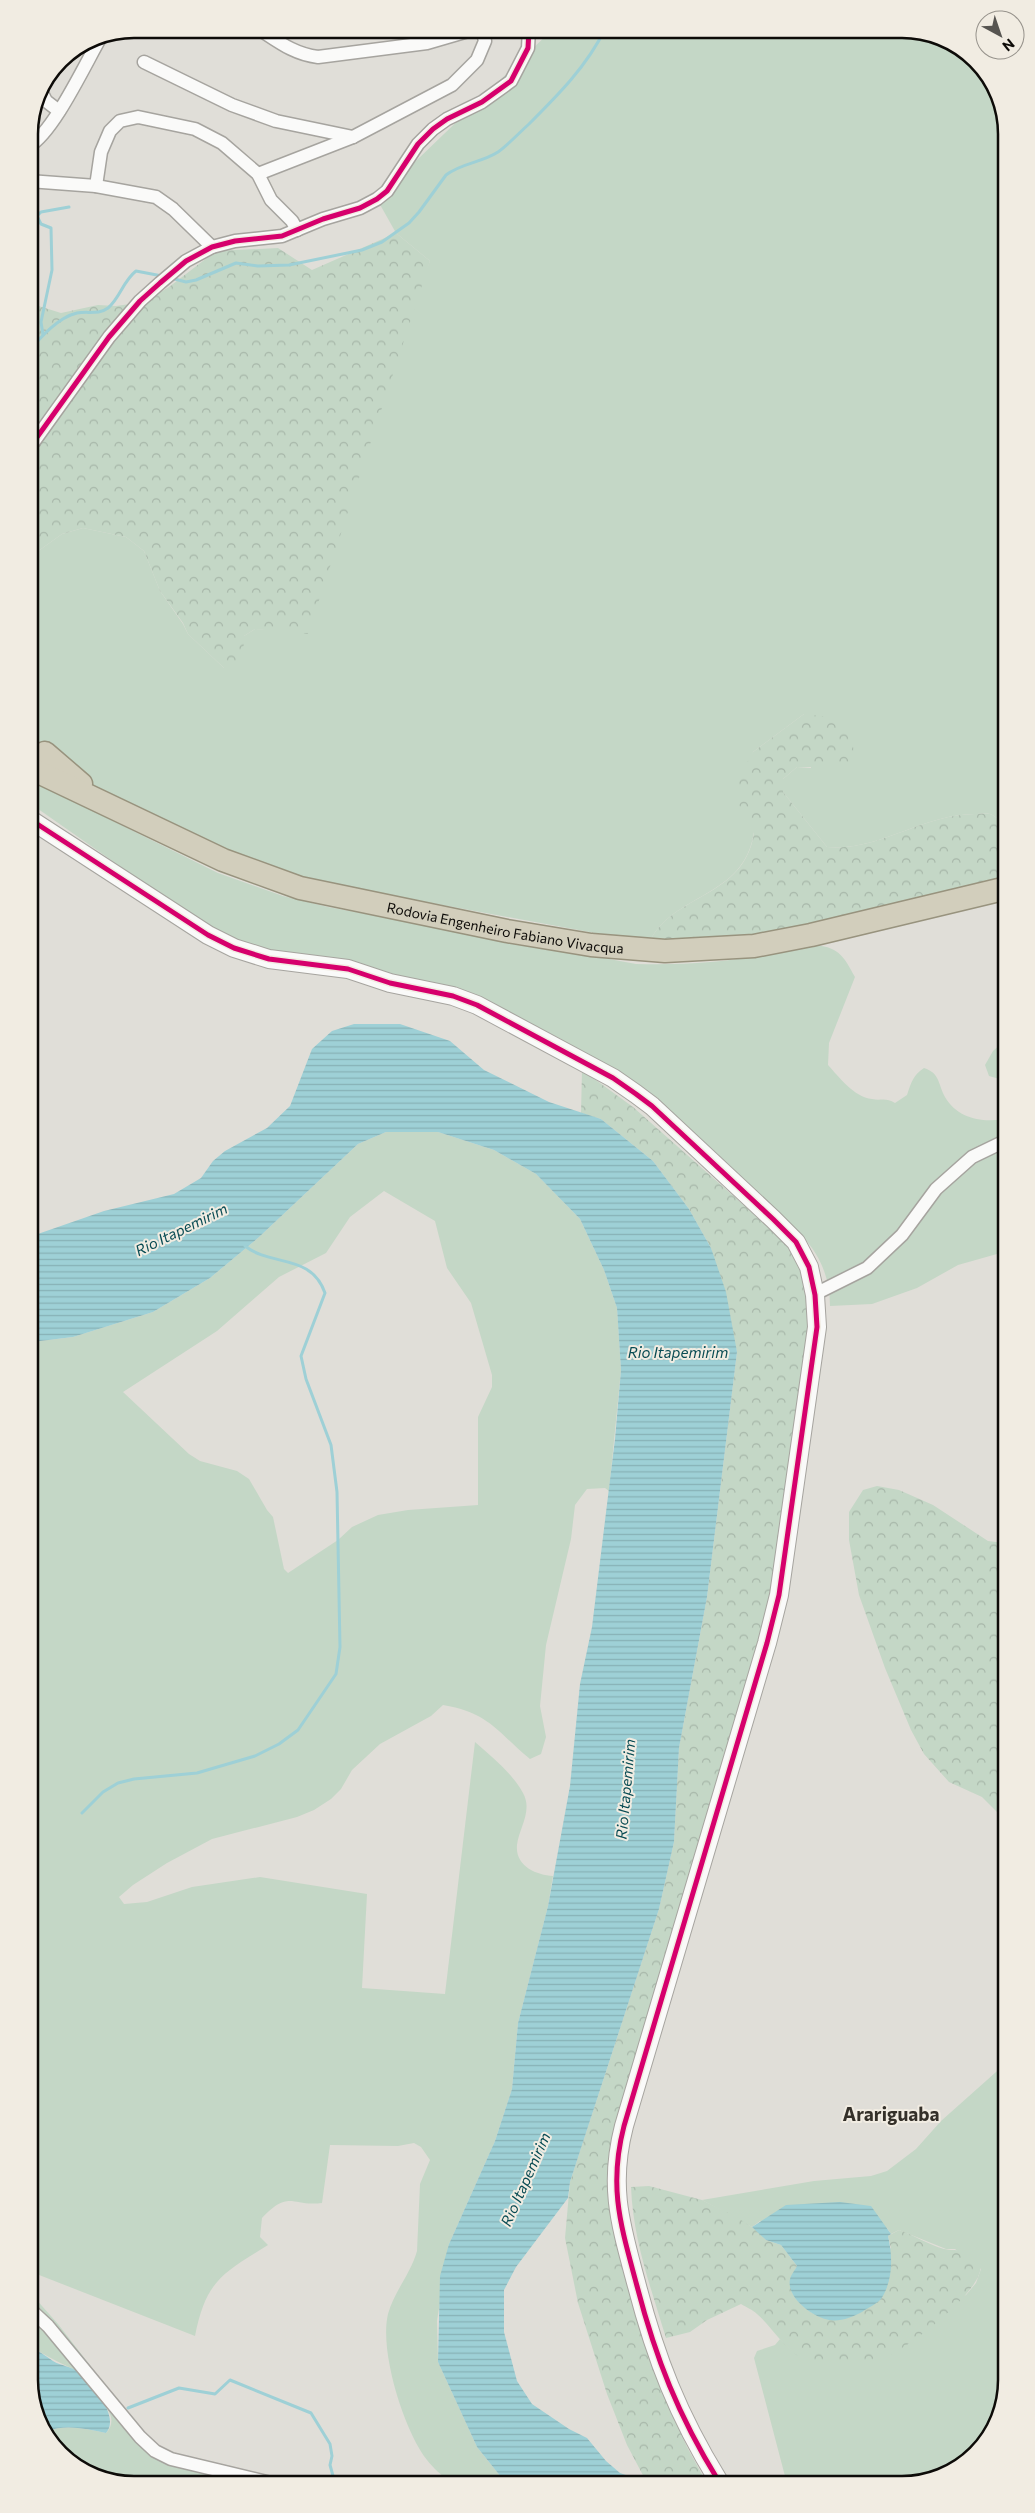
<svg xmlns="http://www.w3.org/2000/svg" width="1035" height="2513" viewBox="0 0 1035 2513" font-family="Commissioner,sans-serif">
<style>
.grass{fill:#c4d7c6;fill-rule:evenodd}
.forest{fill:url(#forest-crowns)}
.water{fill:url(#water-rules)}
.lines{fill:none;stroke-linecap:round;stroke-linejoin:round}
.stream{stroke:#9ed0d6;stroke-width:3}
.street-casing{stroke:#a6a49f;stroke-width:15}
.secondary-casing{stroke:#a6a49f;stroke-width:20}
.highway-casing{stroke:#98937e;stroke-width:25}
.street{stroke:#fafaf9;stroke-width:12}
.secondary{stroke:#fafaf9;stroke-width:18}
.highway{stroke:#d2cebc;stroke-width:22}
.cycleway-casing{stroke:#f1ece2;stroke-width:8}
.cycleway{stroke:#d6006c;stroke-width:5}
.labels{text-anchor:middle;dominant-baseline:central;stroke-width:4;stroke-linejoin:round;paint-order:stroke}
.street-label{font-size:14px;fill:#0d0b08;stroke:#f1ece2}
.water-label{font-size:15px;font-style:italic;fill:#084b53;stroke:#f1ece2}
.district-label{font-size:19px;font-weight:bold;fill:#343029;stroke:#f1ece2}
.rim{fill:none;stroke:#0d0b08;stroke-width:2.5}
</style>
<defs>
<pattern id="forest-crowns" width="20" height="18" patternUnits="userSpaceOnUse" patternTransform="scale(1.25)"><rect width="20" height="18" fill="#c4d7c6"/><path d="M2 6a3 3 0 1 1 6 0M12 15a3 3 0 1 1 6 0" fill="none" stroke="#a7b7a9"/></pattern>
<pattern id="water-rules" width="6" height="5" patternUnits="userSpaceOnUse" patternTransform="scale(1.25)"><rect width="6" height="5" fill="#9ed0d6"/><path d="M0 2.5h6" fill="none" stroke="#87b1b6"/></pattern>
</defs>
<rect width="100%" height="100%" fill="#e0ded8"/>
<g class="grass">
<path d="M553 29H909L965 51 1001 100 1003 822C999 820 994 815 990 814 986 813 979 814 975 814 923 814 878 852 827 847L783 792V779L797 767 811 768 804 714 753 752 743 817 754 832C744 899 673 892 649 943L307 880 227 853 30 756V557L62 534 83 528 126 537 144 551 160 591 183 624 188 634 224 668 244 636 255 629 277 630 430 261 396 233 378 201 392 184Z"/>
<path d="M30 780 218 873 283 896 328 907 636 964C697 966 756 959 816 945 840 948 844 957 855 977L829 1043 828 1065C839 1077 854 1097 872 1099 881 1101 886 1097 895 1103L907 1095C911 1083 913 1075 924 1068 940 1073 938 1084 945 1097 957 1118 982 1123 1003 1119L1004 1252 958 1265 917 1288 872 1304 830 1306C830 1279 821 1256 802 1236L582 1052 561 1039 516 1016 280 956 214 932 31 804Z"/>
<polygon points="1003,1042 1003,1080 989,1076 985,1065 993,1051"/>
<path d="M386 1132H438L494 1150 536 1174 580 1219 604 1270 617 1308 621 1370 609 1491 605 1488 587 1489 575 1505 571 1539 546 1645 540 1706 546 1737 541 1754 530 1759C497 1732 490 1713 443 1705L431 1716 380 1744 352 1770 341 1789 331 1799 314 1810 297 1817 212 1839 167 1863 133 1885 119 1897 124 1904 147 1902 192 1887 260 1877 367 1894 362 1988 445 1994 475 1742C492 1757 512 1773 523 1793 533 1811 519 1828 517 1845 515 1866 536 1875 553 1876L548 1906 518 2023 512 2089 495 2141 449 2244 437 2321 438 2362 477 2447 505 2482H449C442 2475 433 2468 427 2460 404 2431 379 2351 388 2314 394 2292 411 2273 417 2251L420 2184 430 2160 421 2147 414 2143 398 2146 330 2145 322 2203C291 2207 290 2189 262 2218L260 2237 268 2245C223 2273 206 2280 195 2336L34 2273 32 1342 73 1337 153 1312 210 1278 258 1238 358 1144ZM384 1191 435 1221 447 1268 471 1303 492 1375V1387L478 1417V1505L408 1510 378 1515 352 1527 338 1540 288 1573 284 1569 273 1517 267 1510 249 1479 237 1471 200 1461 189 1454 123 1392 217 1331 279 1277 326 1253 350 1217Z"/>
<polygon points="1005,2064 1006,2380 985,2443 935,2479 786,2480 754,2358 757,2351 775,2345 780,2339 791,2350 966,2295 976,2283 981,2269 955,2249 946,2249 899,2230 891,2234 887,2228 760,2221 752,2227 702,2200 814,2181 871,2176 887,2171 916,2149 941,2121"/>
<path d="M34 2297 58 2324 158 2453 290 2483 126 2484 70 2462 47 2431C67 2424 86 2429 106 2433 112 2427 113 2419 109 2412 106 2404 78 2371 71 2368 58 2362 46 2356 34 2348Z"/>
</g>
<g class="forest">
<polygon points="396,233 430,261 308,634 255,629 244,636 243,664 234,669 224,668 188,634 183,623 160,591 144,551 126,537 83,528 62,534 30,557 29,303 61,313 98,305 116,306 144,302 169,287 216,251 278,248 312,270"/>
<path d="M804 714C813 716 827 715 835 720 852 730 856 748 853 767H797L783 779V792L827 847C878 852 923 814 975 814 979 814 986 813 990 814 994 815 999 820 1003 822V879L775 932 750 936 649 943C673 892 744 899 754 833L743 818 734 786 753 752Z"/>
<polygon points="582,1070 633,1107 791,1247 814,1296 774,1591 616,2163 671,2410 687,2447 705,2480 646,2481 627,2445 607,2394 578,2303 565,2238 570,2182 659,1909 674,1842 679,1748 707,1597 737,1352 711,1248 689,1209 653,1161 601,1119 581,1113"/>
<polygon points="877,1486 899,1490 933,1505 988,1541 1004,1543 1005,1820 982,1797 949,1782 924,1754 911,1730 885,1668 859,1595 849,1540 849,1512 863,1490"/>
<path d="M649 2186 702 2200 738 2218 758 2231 766 2240 781 2245 797 2266C785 2290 792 2298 812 2313L891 2248 888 2236 899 2230C914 2235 929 2245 944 2249 953 2251 962 2249 970 2253 973 2254 977 2258 979 2261 993 2284 909 2347 890 2355 873 2362 824 2367 807 2361 786 2352 773 2328 757 2314 753 2310 746 2307 741 2304L707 2320 690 2332 666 2338C651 2288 633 2240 631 2187Z"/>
</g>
<g class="water">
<polygon points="354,1024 400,1024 450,1041 484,1070 549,1102 601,1119 653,1161 689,1209 711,1248 726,1292 737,1352 707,1597 679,1748 674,1842 659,1909 570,2182 568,2198 516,2267 504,2290 504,2332 517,2381 532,2404 569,2429 587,2438 606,2461 620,2473 643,2481 505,2482 477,2447 438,2362 440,2276 449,2244 495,2141 512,2089 518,2023 548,1906 570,1786 580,1684 592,1627 615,1439 621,1370 617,1308 604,1270 580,1219 536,1174 494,1150 438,1132 386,1132 358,1144 258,1238 210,1278 153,1312 73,1337 32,1342 32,1236 104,1211 174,1194 201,1178 213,1161 225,1151 267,1128 290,1106 312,1049 332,1031"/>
<path d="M840 2202 871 2206 891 2234 888 2236C893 2257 893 2281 881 2299 877 2304 867 2308 862 2312 853 2317 840 2322 829 2320 813 2317 786 2298 790 2279 791 2275 795 2270 797 2266L781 2245 766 2240 752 2227 786 2205Z"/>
<path d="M34 2348C40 2352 47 2357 53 2361 61 2366 71 2366 78 2372 92 2382 121 2418 106 2433 86 2429 67 2424 47 2431L34 2413Z"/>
</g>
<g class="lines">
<g class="stream">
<path d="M171 278 186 282 196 280 236 263 258 266 289 265 362 250 382 242 409 223 419 212 446 175C461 163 481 163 498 152 509 144 519 133 529 124 558 95 587 66 605 29"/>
<polyline points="43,335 41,322 52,270 51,228 41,224 37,216 41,212 69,207"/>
<path d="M29 352C40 337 59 317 77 313 87 311 99 315 108 308 120 298 123 281 136 271L162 276"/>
<path d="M82 1813 103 1792 118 1783 134 1779 197 1773 255 1756 279 1744 298 1730 336 1674 340 1647 337 1492 331 1445 306 1379 301 1356 325 1293C311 1253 271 1267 245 1246"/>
<polyline points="128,2408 179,2388 215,2394 230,2380 311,2413 330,2444 332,2456 330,2465 335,2483"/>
</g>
<g class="street-casing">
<g id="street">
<path d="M259 29C279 42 294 54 318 57L427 43 475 29"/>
<polyline points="144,62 232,105 276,121 353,137"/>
<polyline points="40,89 46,101 59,111"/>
<path d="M29 146C54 132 86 62 102 35"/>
<polyline points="258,174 353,137 452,85 477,60 485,41 482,29"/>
<polyline points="29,181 96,186 156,197 173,209 212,247"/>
<polyline points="96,186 101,152 110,131 120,121 138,117 195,129 222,143 258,174 271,200 292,221 297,230"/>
<polyline points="30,447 109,337 140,301 160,283 186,261 212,247 235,241 282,236 323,219 360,208 377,199 387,191 418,144 433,129 447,119 482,102 511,81 528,48 529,29"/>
<polyline points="815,1294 867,1268 902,1235 936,1189 972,1157 1003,1142"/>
<polyline points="34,2313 48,2326 140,2437 155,2451 171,2459 271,2483"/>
</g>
</g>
<g class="secondary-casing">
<path id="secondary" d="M31 820 208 935 234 948 269 959 348 969 390 983 453 996 477 1005 613 1078 636 1094 652 1106 773 1219 796 1242 809 1267 815 1295 817 1327 779 1595 767 1643 624 2126C608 2188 621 2226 637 2286 656 2359 678 2415 718 2480"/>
</g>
<g class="highway-casing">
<g id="highway">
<polyline points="45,753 81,784"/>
<path id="s1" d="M30 768 223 860 300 888 507 931 591 945 665 951 754 946 811 935 1003 889"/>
</g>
</g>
<use href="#street" class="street"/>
<use href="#secondary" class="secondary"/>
<use href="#highway" class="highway"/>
<g class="cycleway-casing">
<g id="cycleway">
<polyline points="30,447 109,337 140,301 160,283 186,261 212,247 235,241 282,236 323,219 360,208 377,199 387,191 418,144 433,129 447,119 482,102 511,81 528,48 529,29"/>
<path d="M31 820 208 935 234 948 269 959 348 969 390 983 453 996 477 1005 613 1078 636 1094 652 1106 773 1219 796 1242 809 1267 815 1295 817 1327 779 1595 767 1643 624 2126C608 2188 621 2226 637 2286 656 2359 678 2415 718 2480"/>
</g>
</g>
<use href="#cycleway" class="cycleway"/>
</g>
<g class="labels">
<g class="street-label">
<text stroke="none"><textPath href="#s1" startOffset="505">Rodovia Engenheiro Fabiano Vivacqua</textPath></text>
</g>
<g class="water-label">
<text transform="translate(181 1229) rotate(-26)">Rio Itapemirim</text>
<text x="678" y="1352">Rio Itapemirim</text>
<text transform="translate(625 1789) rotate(-85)">Rio Itapemirim</text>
<text transform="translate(525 2179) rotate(-66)">Rio Itapemirim</text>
</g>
<g class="district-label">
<text x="891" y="2113">Arariguaba</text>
</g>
</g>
<path d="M0 0H1035V2513H0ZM134 38H902A96 96 0 0 1 998 134V2380A96 96 0 0 1 902 2476H134A96 96 0 0 1 38 2380V134A96 96 0 0 1 134 38Z" fill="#f1ece2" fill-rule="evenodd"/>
<path class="rim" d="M134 38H902A96 96 0 0 1 998 134V2380A96 96 0 0 1 902 2476H134A96 96 0 0 1 38 2380V134A96 96 0 0 1 134 38Z"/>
<g transform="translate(1000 35) rotate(140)"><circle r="24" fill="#f1ece2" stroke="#96928b"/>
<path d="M0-4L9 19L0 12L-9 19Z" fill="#575551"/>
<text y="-8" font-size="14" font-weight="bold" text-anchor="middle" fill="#0d0b08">N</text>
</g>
</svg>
